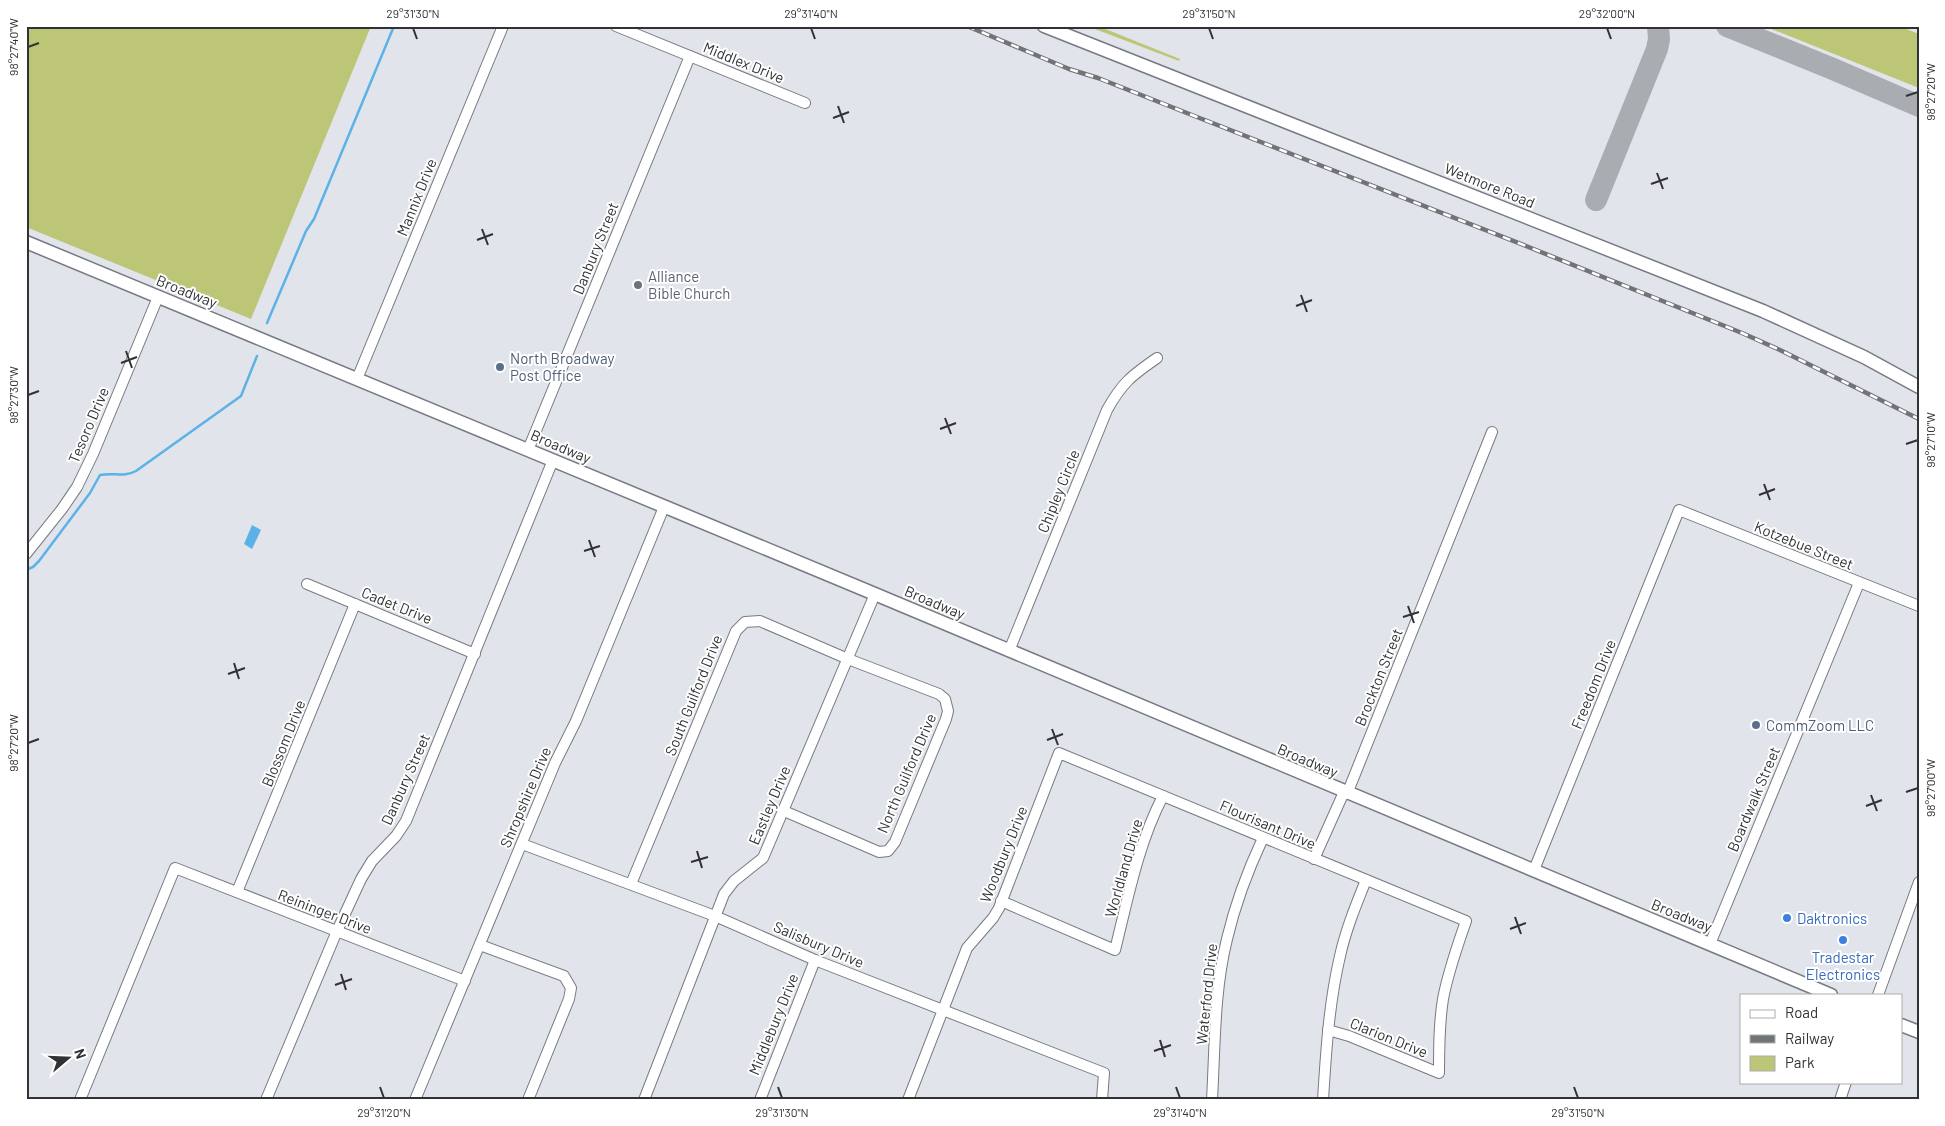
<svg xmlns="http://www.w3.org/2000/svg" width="1945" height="1126" viewBox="0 0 1945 1126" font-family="Barlow,sans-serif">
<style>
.green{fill:#bdc577}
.water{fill:#5cb2e7}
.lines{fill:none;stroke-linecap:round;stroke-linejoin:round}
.stream{stroke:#5cb2e7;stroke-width:2.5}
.taxiway{stroke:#a9acb1;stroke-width:22}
.minor-casing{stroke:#777a80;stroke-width:12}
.major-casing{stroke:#777a80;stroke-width:15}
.minor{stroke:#fff;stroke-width:10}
.major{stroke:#fff;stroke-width:12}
.rail-casing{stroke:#717477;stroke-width:4.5}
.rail{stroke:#fff;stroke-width:2.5;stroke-dasharray:8;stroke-linecap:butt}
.ticks{fill:none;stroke:#303234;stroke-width:2}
.worship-dot{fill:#6b7280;stroke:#fff;stroke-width:2}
.service-dot{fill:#5c6f8a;stroke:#fff;stroke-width:2}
.shop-dot{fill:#3f7fe0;stroke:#fff;stroke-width:2}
.labels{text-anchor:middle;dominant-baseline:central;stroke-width:4;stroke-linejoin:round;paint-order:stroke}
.street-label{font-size:15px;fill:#303234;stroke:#fff}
.worship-label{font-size:15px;fill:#5b616d;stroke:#fff;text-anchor:start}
.service-label{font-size:15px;fill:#4e5e75;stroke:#fff;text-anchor:start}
.shop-label{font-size:15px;fill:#366cbe;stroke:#fff;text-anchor:start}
.neatline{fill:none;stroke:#303234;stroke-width:2}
.ticks-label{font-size:12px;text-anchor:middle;fill:#303234}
</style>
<rect width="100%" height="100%" fill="#e1e5eb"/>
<g class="green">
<polygon points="26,26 371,26 251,319 26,227"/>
<polygon points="1087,26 1098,26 1180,59 1179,61"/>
<polygon points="1764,26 1899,26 1919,34 1919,88"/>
</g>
<polygon class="water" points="252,525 261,530 252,549 244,544"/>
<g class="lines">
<g class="stream">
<polyline points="267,323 306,231 314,219 394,26"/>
<path d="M28 569 33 567 39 561 90 493 100 475C115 472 123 478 136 471L241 396 257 356"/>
</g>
<g class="taxiway">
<polyline points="1727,26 1833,69 1919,106"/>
<polyline points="1596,200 1657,49 1659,39 1658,26"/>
</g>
<g class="minor-casing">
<g id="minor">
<polyline points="616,26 805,103"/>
<polyline points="357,379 503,26"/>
<polyline points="528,450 690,56"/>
<polyline points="26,554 62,509 77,487 93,454 158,297"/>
<polyline points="307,584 475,654"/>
<path d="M1009 651 1107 410C1122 383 1131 376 1157 358"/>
<polyline points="1347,794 1492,432"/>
<polyline points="522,844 715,916 815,960 1104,1073 1102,1100"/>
<polyline points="1314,859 1344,792"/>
<polyline points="1534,870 1679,510 1919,606"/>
<polyline points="631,884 736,631 745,622 760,621 848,659 939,694 945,699 948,711 946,719 895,842 888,851 879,852 784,811"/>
<polyline points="237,892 355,604"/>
<path d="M1001 901 1115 950C1128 898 1138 844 1163 796"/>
<polyline points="1710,944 1859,583"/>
<polyline points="480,945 564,976 571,988 569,999 528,1100"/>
<polyline points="1878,995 1919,882"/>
<polyline points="80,1100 175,868 465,981"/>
<polyline points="266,1100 337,931 361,879 372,861 396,836 406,821 553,460"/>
<polyline points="415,1100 555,763 576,721 664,507"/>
<polyline points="644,1100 724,894 734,881 763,858 875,594"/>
<polyline points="760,1100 815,960"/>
<path d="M908 1100 967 948 993 918 999 908 1059 753 1466 921C1457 947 1448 972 1443 999 1439 1024 1439 1048 1439 1073L1349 1036 1328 1030"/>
<path d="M1212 1100C1215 1047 1214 991 1227 939 1235 905 1248 870 1263 838"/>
<path d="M1323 1100C1326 1051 1329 1003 1340 956 1346 929 1356 905 1366 880"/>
<polyline points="1840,1100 1846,1082"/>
</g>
</g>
<g class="major-casing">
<g id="major">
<polyline points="1044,26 1763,311 1864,357 1919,387"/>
<path d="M26 242C308 359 589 475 870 592 1191 726 1510 863 1831 995"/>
<polyline points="1901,1025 1919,1032"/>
</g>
</g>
<use href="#minor" class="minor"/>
<use href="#major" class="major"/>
<g class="rail-casing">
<polyline id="rail" points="967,26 1069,69 1098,78 1197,117 1526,246 1742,333 1780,350 1919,419"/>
</g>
<use href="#rail" class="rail"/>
</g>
<path class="ticks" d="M413 28 417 39M811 28 815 39M1209 28 1213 39M1607 28 1611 39M28 47 39 43M1906 96 1918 92M838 106 844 123M833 118 849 112M1657 173 1663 189M1651 184 1668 178M482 229 488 245M477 240 493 234M1301 295 1307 312M1296 306 1312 300M126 351 132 368M121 363 137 357M28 395 39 391M945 418 951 434M940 429 956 423M1906 444 1918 440M1764 484 1770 500M1759 495 1775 489M589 540 595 557M584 551 600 546M1408 606 1414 623M1403 617 1419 612M234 663 239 679M228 674 245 668M1052 729 1058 745M1047 740 1063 734M28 743 39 739M1906 792 1918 788M1871 795 1877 811M1866 806 1882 800M697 851 702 868M691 862 708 857M1515 917 1521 934M1510 929 1526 923M341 974 346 990M335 985 352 979M1160 1040 1165 1057M1154 1051 1171 1045M380 1087 384 1098M778 1087 782 1098M1176 1087 1180 1098M1574 1087 1578 1098"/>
<circle class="worship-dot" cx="638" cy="285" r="5"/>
<g class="service-dot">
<circle cx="500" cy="367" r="5"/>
<circle cx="1756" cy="725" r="5"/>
</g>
<g class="shop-dot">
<circle cx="1787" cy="918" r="5"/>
<circle cx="1843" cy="940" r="5"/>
</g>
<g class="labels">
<g class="street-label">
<text transform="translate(744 62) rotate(22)">Middlex Drive</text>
<text transform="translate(1490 185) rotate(22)">Wetmore Road</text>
<text transform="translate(416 197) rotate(-68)">Mannix Drive</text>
<text transform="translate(595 248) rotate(-68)">Danbury Street</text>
<text transform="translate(187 291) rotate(22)">Broadway</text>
<text transform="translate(88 425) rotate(-67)">Tesoro Drive</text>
<text transform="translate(561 446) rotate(23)">Broadway</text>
<text transform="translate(1058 491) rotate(-68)">Chipley Circle</text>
<text transform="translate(1804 545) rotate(22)">Kotzebue Street</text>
<text transform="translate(935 602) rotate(23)">Broadway</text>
<text transform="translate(397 605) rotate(22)">Cadet Drive</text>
<text transform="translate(1378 677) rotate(-68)">Brockton Street</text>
<text transform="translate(1593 684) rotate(-68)">Freedom Drive</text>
<text transform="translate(693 695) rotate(-68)">South Guilford Drive</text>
<text transform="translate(283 743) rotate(-68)">Blossom Drive</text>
<text transform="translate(1308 760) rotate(23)">Broadway</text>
<text transform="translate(906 773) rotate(-67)">North Guilford Drive</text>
<text transform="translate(405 779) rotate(-66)">Danbury Street</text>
<text transform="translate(525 797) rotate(-67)">Shropshire Drive</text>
<text transform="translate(1753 799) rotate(-67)">Boardwalk Street</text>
<text transform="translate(769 805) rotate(-67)">Eastley Drive</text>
<text transform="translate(1268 824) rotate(23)">Flourisant Drive</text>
<text transform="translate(1003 854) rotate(-68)">Woodbury Drive</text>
<text transform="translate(1123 868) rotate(-74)">Worldland Drive</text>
<text transform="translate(325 911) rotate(21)">Reininger Drive</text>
<text transform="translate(1682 915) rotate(22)">Broadway</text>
<text transform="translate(819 944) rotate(23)">Salisbury Drive</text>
<text transform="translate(1206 994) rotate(-84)">Waterford Drive</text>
<text transform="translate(773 1024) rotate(-68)">Middlebury Drive</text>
<text transform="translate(1389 1037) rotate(22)">Clarion Drive</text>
</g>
<g class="worship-label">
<text x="648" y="276">Alliance<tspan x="648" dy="17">Bible Church</tspan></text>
</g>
<g class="service-label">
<text x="510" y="358">North Broadway<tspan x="510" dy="17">Post Office</tspan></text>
<text x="1766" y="725">CommZoom LLC</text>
</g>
<g class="shop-label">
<text x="1797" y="918">Daktronics</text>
<text x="1843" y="957" text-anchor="middle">Tradestar<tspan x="1843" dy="17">Electronics</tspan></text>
</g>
</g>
<rect width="1945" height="1126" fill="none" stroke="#ffffff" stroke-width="55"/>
<rect x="1740" y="994" width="162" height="90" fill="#ffffff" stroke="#acadae"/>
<rect x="1750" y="1010" width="25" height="8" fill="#ffffff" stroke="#acadae"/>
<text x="1785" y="1018" font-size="15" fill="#303234">Road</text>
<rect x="1750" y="1035" width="25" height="8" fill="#717477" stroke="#acadae"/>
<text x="1785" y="1044" font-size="15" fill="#303234">Railway</text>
<rect x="1750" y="1056" width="25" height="15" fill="#bdc577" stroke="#acadae"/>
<text x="1785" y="1068" font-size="15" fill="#303234">Park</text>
<g transform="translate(68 1058) rotate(71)" stroke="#ffffff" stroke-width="4" paint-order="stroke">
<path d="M0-4L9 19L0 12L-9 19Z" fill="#303234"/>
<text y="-8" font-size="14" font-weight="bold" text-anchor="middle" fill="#303234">N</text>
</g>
<rect x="28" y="28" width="1890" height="1070" class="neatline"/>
<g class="ticks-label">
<text x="413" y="18">29°31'30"N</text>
<text x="811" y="18">29°31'40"N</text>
<text x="1209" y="18">29°31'50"N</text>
<text x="1607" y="18">29°32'00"N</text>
<text transform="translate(14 47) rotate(-90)" y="4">98°27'40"W</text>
<text transform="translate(1931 92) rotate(-90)" y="4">98°27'20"W</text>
<text transform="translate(14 395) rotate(-90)" y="4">98°27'30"W</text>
<text transform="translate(1931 440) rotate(-90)" y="4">98°27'10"W</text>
<text transform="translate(14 743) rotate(-90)" y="4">98°27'20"W</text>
<text transform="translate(1931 788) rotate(-90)" y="4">98°27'00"W</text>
<text x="384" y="1117">29°31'20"N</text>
<text x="782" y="1117">29°31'30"N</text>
<text x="1180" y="1117">29°31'40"N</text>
<text x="1578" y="1117">29°31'50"N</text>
</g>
</svg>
